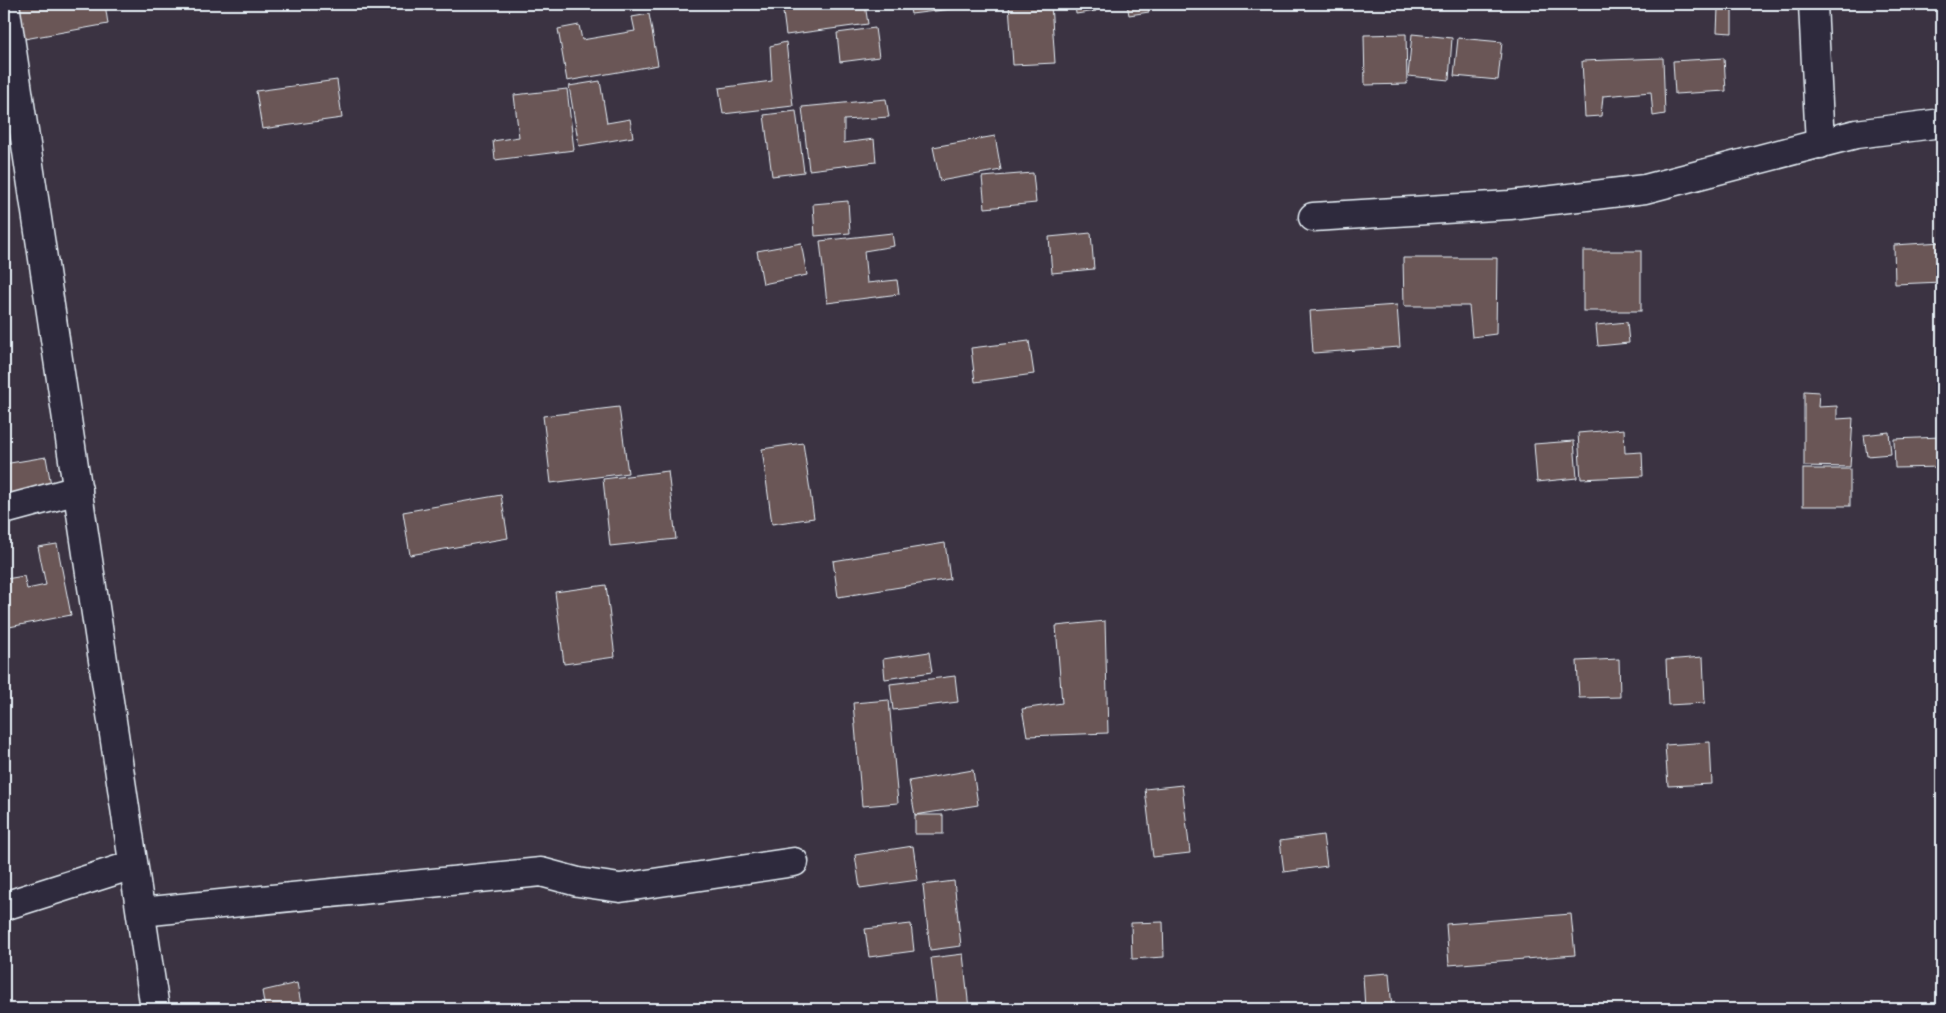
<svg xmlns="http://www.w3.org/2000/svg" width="1946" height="1013" viewBox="0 0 1946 1013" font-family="Caveat,sans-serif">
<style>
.building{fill:#6a5657;stroke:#e8f1f8}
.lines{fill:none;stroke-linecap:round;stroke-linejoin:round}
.street-casing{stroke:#e8f1f8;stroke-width:31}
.street{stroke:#2f2a3d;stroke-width:28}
</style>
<rect width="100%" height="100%" fill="#3b3342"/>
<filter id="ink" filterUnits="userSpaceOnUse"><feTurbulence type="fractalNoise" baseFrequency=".02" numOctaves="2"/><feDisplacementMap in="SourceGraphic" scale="10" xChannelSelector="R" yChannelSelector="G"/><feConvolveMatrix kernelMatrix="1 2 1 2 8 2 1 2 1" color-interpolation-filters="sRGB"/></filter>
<g filter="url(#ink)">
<g class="building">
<polygon points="13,4 105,4 108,24 19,40"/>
<polygon points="782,4 865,4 868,24 786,35"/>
<polygon points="909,4 984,4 984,5 911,14"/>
<polygon points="1009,4 1051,4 1055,63 1013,65"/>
<polygon points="1075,4 1095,4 1096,11 1076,14"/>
<polygon points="1127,4 1148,4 1149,12 1129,15"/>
<polygon points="1718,8 1732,8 1732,33 1717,32"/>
<polygon points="649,14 658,65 567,81 558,29 579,25 582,40 635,31 632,17"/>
<polygon points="875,28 879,57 840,62 837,33"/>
<polygon points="1406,34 1407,84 1365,85 1364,35"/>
<polygon points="1412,34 1452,38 1449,80 1408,76"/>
<polygon points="1458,38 1502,42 1498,80 1454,76"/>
<polygon points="786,42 793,106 723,114 719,88 772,81 770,46"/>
<polygon points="1663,58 1665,114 1653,116 1651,92 1603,96 1601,116 1585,117 1582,61"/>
<polygon points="1724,58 1726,91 1675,94 1673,61"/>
<polygon points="337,80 342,118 262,129 256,91"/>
<polygon points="600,81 607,123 630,119 633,137 579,146 569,86"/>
<polygon points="567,89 574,150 495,160 493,141 519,137 514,95"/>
<polygon points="886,99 889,117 844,120 844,143 874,139 876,162 809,170 802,107"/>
<polygon points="796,111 804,172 772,176 764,115"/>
<polygon points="995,136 1001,170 940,181 933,147"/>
<polygon points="1033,173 1036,203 985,208 982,177"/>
<polygon points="848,201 850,233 815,236 813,204"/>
<polygon points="892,233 894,246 864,251 867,283 897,280 899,294 827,303 820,241"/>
<polygon points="1091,233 1094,269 1052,273 1049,237"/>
<polygon points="1942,242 1942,282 1895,284 1894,245"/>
<polygon points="801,243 807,275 763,284 757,251"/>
<rect x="1583" y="251" width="58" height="60"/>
<polygon points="1403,258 1497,258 1496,334 1472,337 1469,306 1404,306"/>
<polygon points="1397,305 1400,347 1313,353 1310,311"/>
<polygon points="1627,322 1629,343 1598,346 1596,325"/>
<polygon points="1029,341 1034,374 975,382 971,348"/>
<polygon points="1804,391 1819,392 1818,407 1837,406 1837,419 1853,418 1850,467 1804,466"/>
<polygon points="619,407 628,473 551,483 543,416"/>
<polygon points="1624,429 1625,453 1642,452 1643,476 1581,479 1578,433"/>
<polygon points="1889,432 1891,454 1867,456 1864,435"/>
<polygon points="1941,437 1942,467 1895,468 1894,439"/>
<polygon points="1574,441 1577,478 1537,482 1534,444"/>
<polygon points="803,443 814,518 772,524 762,449"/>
<polygon points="46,457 53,496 4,498 4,464"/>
<rect x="1803" y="469" width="47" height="37"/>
<polygon points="668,471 676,539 610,546 603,479"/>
<polygon points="501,495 508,538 410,555 403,512"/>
<polygon points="945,543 950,579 838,597 833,561"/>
<polygon points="57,544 71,615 4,628 4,570 6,579 24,576 27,589 46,585 38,547"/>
<polygon points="606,585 615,657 564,664 555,592"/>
<polygon points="1105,621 1108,733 1027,736 1022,709 1062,703 1056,626"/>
<polygon points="929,652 932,672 885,679 883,659"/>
<polygon points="1703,657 1705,703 1668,705 1666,660"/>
<polygon points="1619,659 1620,697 1579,698 1577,661"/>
<polygon points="955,676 958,702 893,710 890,684"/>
<polygon points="889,700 898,803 862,806 853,703"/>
<polygon points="1710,742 1712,784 1668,786 1665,745"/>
<polygon points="973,770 978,805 915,815 909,781"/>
<polygon points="1182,785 1190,853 1153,857 1145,789"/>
<rect x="915" y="815" width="28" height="19"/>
<polygon points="1323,835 1327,866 1284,872 1280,841"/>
<polygon points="913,846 918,880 860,888 855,855"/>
<polygon points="954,881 961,946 930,950 923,885"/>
<polygon points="1571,914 1575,955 1449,965 1446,924"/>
<polygon points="1163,922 1164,957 1132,959 1131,923"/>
<polygon points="911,924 914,951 869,957 865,929"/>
<polygon points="963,954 969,1009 937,1009 931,958"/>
<polygon points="1389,973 1392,1009 1365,1009 1363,975"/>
<polygon points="297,983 302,1009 265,1009 262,991"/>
</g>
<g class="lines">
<g class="street-casing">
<g id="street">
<polyline points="5,4 155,1009"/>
<polyline points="1813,4 1820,144"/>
<polyline points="1313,217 1510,205 1645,189 1856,134 1942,123"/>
<polyline points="4,510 78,490"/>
<polyline points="4,906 133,865"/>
<polyline points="141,912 541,872 578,882 620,888 794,862"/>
</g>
</g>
<use href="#street" class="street"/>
</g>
</g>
<rect width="1946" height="1013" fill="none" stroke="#2f2a3d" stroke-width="20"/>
<rect x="10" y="10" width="1926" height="993" fill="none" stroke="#e8f1f8" stroke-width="2" filter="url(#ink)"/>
</svg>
